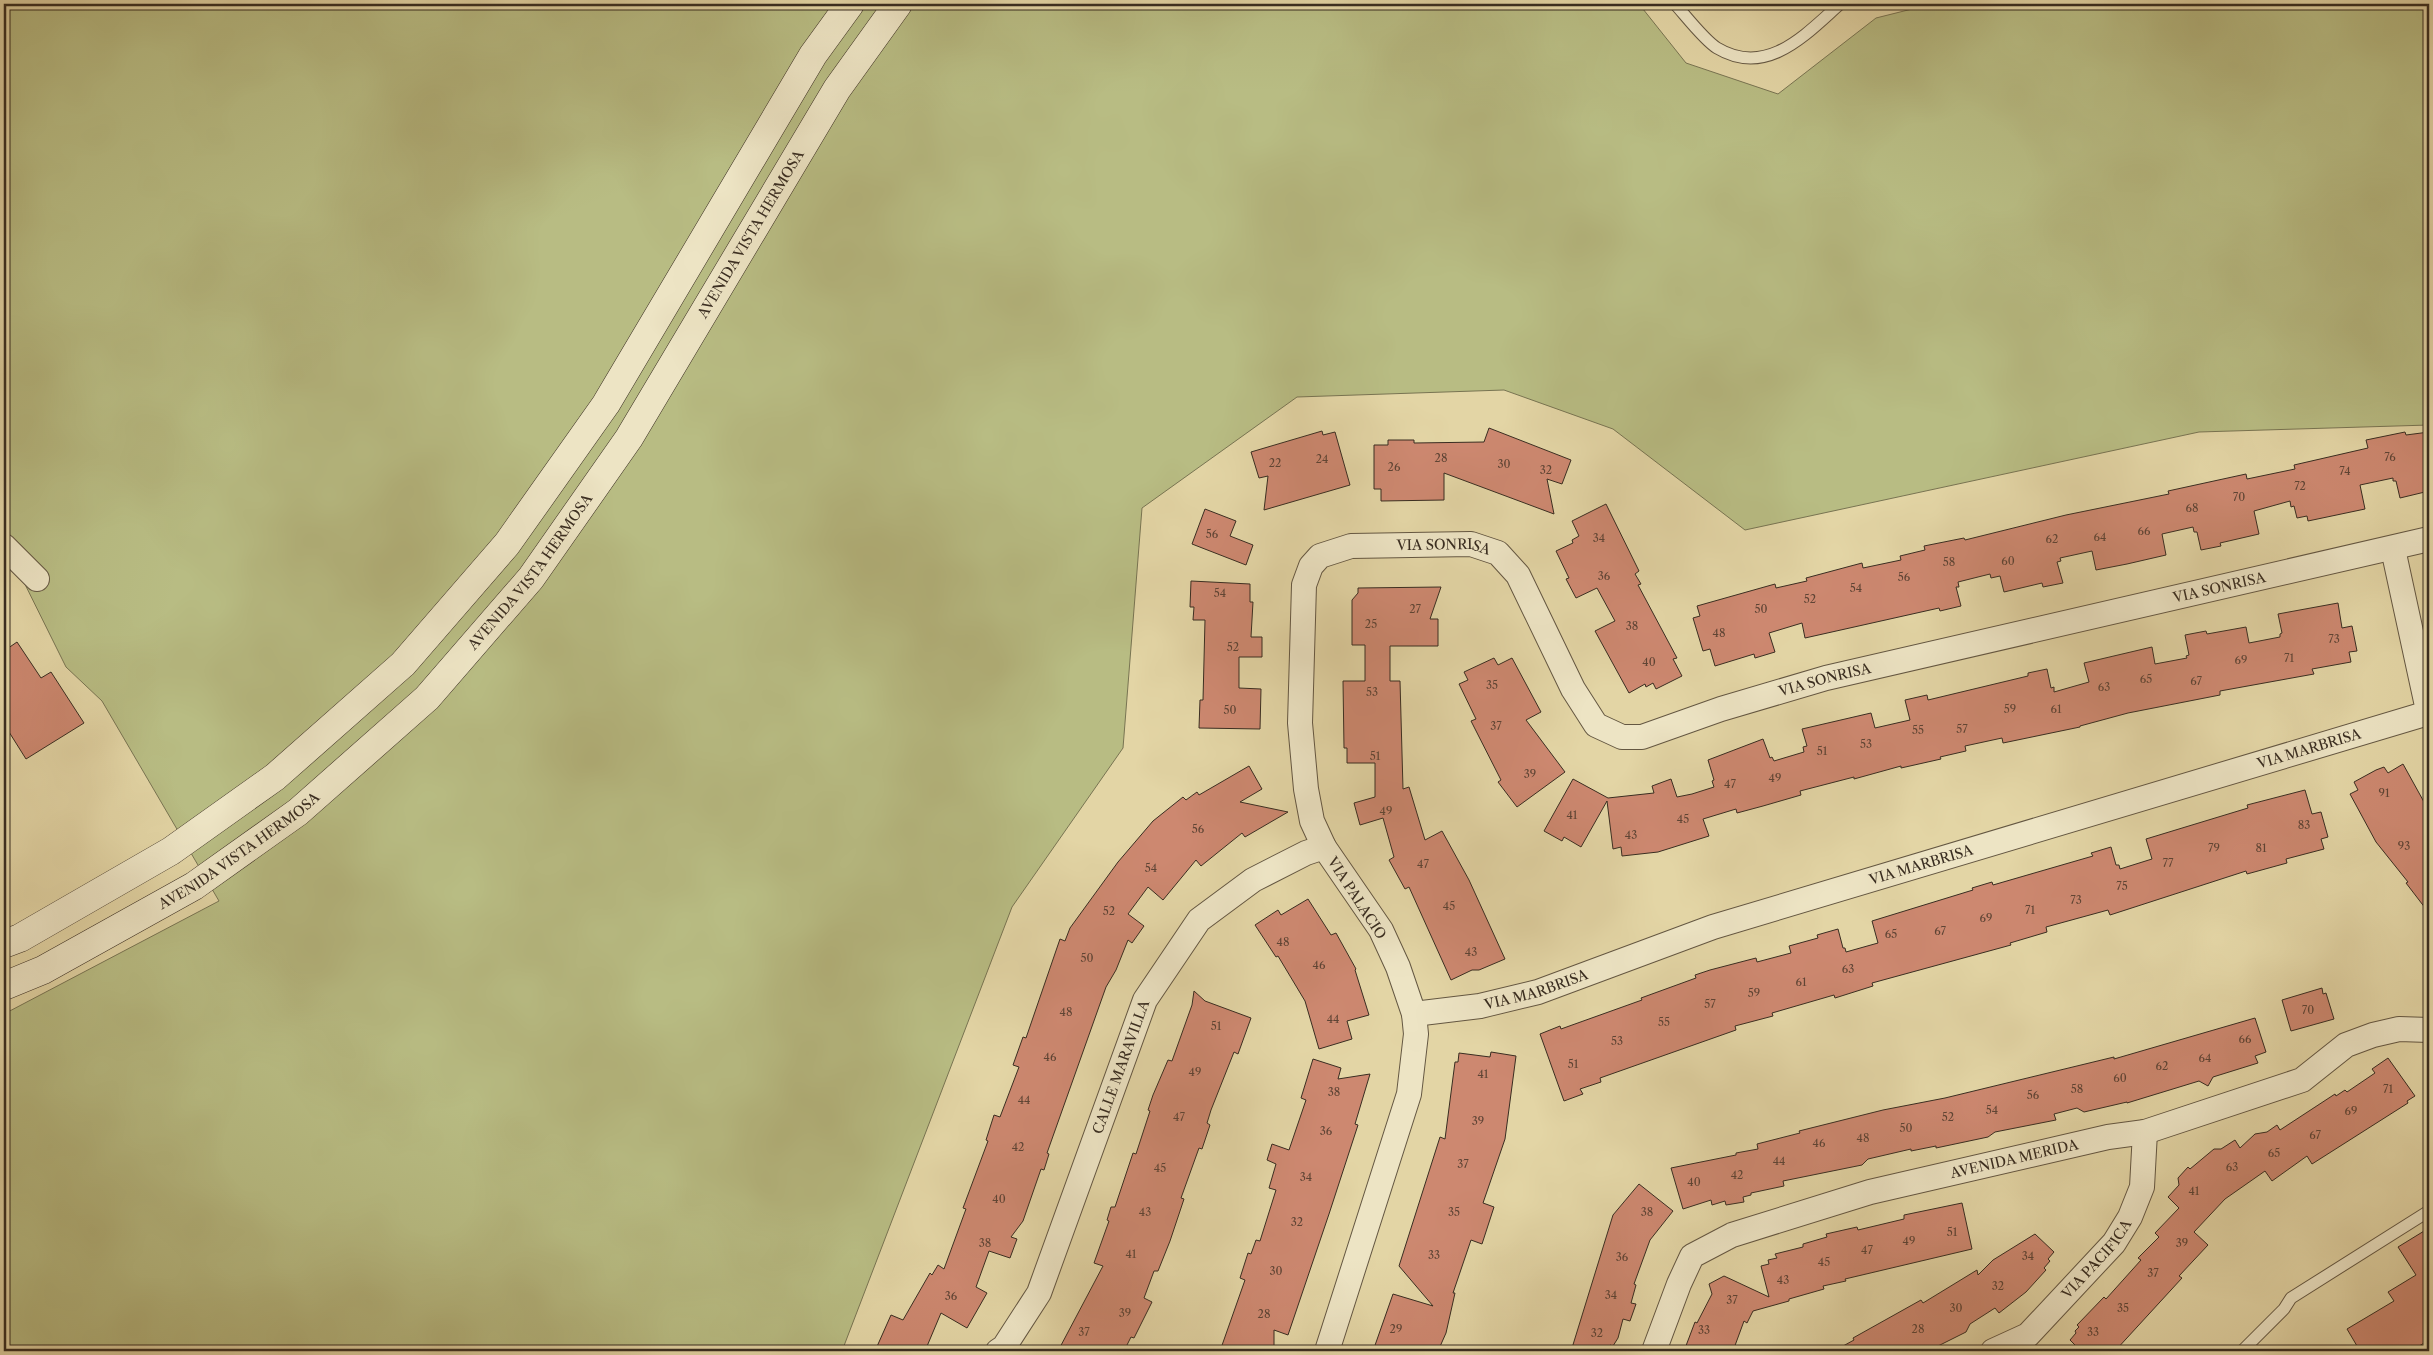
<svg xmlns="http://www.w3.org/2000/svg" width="2433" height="1355" viewBox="0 0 2433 1355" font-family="'Libre Caslon Text',serif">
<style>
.green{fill:#b8bc83;stroke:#787452}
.building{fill:#cd8870;stroke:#392d21}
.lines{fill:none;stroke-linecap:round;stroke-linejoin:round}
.lane-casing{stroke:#645742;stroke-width:13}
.street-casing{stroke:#645742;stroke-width:26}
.secondary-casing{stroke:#392d21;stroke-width:29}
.lane{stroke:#ede4c4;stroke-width:11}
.street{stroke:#ede4c4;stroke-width:24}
.secondary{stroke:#ede4c4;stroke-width:28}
.labels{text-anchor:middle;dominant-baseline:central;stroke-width:5;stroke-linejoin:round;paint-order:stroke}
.number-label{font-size:11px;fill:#5e4435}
.street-label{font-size:14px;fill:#392d21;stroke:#ede4c4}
</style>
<rect width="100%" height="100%" fill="#e3d5a5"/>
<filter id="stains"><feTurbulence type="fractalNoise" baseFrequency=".004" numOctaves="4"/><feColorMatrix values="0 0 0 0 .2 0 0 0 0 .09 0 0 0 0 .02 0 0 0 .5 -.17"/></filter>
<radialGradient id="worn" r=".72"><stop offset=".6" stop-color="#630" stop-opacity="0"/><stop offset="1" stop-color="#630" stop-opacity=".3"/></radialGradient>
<polygon class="green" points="4,4 1639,4 1686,63 1778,94 1876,18 1932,4 2050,4 2086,9 2092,4 2429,4 2429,425 2199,432 1745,530 1613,429 1504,390 1297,397 1142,508 1123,748 1012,907 842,1351 4,1351 4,1014 219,901 102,701 66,667 7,548 4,547"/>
<g class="building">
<polygon points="1489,428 1571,460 1562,484 1547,479 1554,514 1444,473 1444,500 1381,501 1381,489 1374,489 1374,445 1388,445 1388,440 1414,440 1414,443 1484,442"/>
<polygon points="1322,431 1323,435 1335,432 1350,485 1264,510 1268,476 1259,478 1251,452"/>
<polygon points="2405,432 2406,435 2429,432 2429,491 2400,498 2396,481 2393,481 2393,478 2360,485 2365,509 2308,521 2307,516 2297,518 2294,506 2291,507 2290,501 2254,511 2259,534 2220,543 2221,546 2201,550 2197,532 2194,532 2193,527 2162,534 2166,555 2127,564 2096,570 2092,551 2060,558 2061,561 2057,562 2063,583 2043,587 2042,583 2004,592 2000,576 1991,578 1990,574 1958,582 1959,587 1956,587 1961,606 1940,611 1939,608 1805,638 1802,623 1769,633 1775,652 1755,658 1754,654 1715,666 1710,649 1703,651 1693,618 1700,616 1697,606 1775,584 1776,588 1807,581 1806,578 1862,563 1863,568 1901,560 1900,556 1925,550 1924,546 1964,538 1965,540 2066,515 2169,494 2168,491 2246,474 2247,479 2295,469 2294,465 2368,448 2366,440"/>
<polygon points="1606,504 1639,571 1635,574 1641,584 1638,585 1677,658 1673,659 1682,676 1656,689 1653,683 1646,687 1645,684 1629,693 1595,631 1615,621 1597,588 1576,598 1566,579 1569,578 1556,551 1573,543 1572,540 1579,536 1572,521"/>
<polygon points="1205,509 1236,521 1230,536 1253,545 1246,565 1192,544"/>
<polygon points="1191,581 1250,584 1250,602 1253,602 1251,637 1262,637 1262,657 1239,657 1239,688 1261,689 1260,729 1199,728 1200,700 1203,700 1205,620 1193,620 1194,607 1190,607"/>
<polygon points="1441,587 1430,619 1438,619 1438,646 1390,646 1390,681 1400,681 1403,789 1409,787 1425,840 1442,831 1469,880 1505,959 1479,970 1472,970 1451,980 1409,887 1405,889 1389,860 1394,857 1383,818 1360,825 1354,803 1375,797 1375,763 1347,763 1347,748 1344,748 1343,681 1365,681 1365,645 1352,645 1352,600 1358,593 1358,588"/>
<polygon points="2338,603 2342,628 2352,626 2357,651 2349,652 2351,662 2312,669 2314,674 2220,691 2220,695 2128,713 2080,726 2080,727 2003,743 2002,738 1965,746 1966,751 1940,757 1941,759 1901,768 1901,766 1854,779 1854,777 1800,791 1801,795 1763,806 1737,813 1736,809 1703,819 1709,836 1658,852 1622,856 1621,847 1613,849 1607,801 1581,847 1564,837 1562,841 1544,831 1573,779 1608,798 1654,793 1652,786 1671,779 1677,797 1692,794 1714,787 1712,781 1714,780 1708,760 1763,739 1770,758 1772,757 1774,761 1804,752 1803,747 1807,746 1802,729 1871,713 1875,728 1910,720 1905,700 1927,695 1928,700 2028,676 2028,673 2047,669 2051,688 2054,687 2054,692 2089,682 2084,663 2152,647 2155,664 2187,658 2186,656 2189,655 2185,635 2206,631 2207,634 2246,627 2249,643 2280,637 2280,634 2282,633 2278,614"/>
<polygon points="17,642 41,678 51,672 84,723 26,759 4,724 4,651"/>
<polygon points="1494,658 1498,665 1512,658 1541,712 1526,720 1565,772 1517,807 1498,782 1501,780 1471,721 1476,719 1459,684 1468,680 1464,672"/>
<polygon points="2403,764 2429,811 2429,913 2406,883 2408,882 2376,842 2350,794 2358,790 2354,782 2376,770 2384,767 2388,773"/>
<polygon points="1249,766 1262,789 1240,802 1288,812 1245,837 1242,833 1201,866 1196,860 1163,900 1148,887 1128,914 1144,926 1132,943 1128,940 1116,970 1106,987 1047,1153 1049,1154 1044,1170 1041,1169 1023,1221 1011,1237 1017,1239 1010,1258 989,1251 976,1287 987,1293 967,1328 941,1313 925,1351 875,1351 891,1315 903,1320 930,1273 932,1275 938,1265 944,1269 966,1209 963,1208 988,1141 986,1140 994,1115 1000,1117 1019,1067 1013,1065 1023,1037 1026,1038 1060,939 1065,941 1070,928 1118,862 1153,821 1183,797 1186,800 1197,792 1199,795"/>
<polygon points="2305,790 2312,814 2321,812 2328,837 2321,839 2324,849 2286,859 2287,863 2247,874 2246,871 2110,915 2108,910 2046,927 2047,932 2010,943 2011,945 1872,983 1873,986 1835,998 1834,995 1772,1013 1773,1016 1735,1026 1736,1030 1600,1078 1601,1082 1580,1089 1583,1094 1564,1101 1540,1034 1560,1026 1561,1029 1642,1000 1641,998 1696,978 1695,975 1710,970 1756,958 1757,962 1791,953 1789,946 1818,938 1817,935 1838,929 1843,948 1845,948 1846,952 1878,943 1872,921 1973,890 1972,888 1992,882 1993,885 2093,856 2091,853 2111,847 2116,865 2119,865 2120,869 2152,859 2146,839 2248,808 2247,805"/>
<polygon points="1308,899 1331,935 1336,933 1356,969 1355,970 1369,1015 1347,1021 1352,1039 1319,1049 1305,1001 1278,956 1276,957 1255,925 1278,910 1281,915"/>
<polygon points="2322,988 2323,994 2326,993 2334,1019 2291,1031 2282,1000"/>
<polygon points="1194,991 1205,1001 1251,1018 1238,1054 1234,1052 1211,1110 1207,1123 1210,1125 1202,1149 1199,1148 1181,1198 1184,1199 1170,1241 1158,1271 1154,1271 1144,1298 1152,1302 1134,1338 1131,1337 1124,1351 1058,1351 1103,1266 1094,1263 1109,1221 1107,1220 1111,1207 1115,1207 1133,1153 1136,1154 1150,1111 1148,1110 1153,1095 1168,1060 1172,1061 1192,1005"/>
<polygon points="2255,1018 2266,1052 2255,1056 2258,1063 2213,1077 2208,1086 2199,1081 2127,1103 2127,1102 2084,1112 2077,1108 2054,1114 2056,1120 1995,1132 1988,1137 1936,1148 1936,1146 1911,1151 1911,1149 1868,1159 1862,1165 1783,1181 1784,1186 1751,1193 1751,1195 1743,1197 1744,1202 1726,1205 1725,1201 1712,1205 1711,1200 1683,1209 1671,1168 1736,1155 1736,1153 1758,1149 1757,1144 1800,1133 1799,1131 1883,1110 1945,1098 2114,1057 2114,1059"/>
<polygon points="1491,1052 1516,1056 1505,1139 1483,1203 1494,1207 1482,1244 1471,1240 1453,1293 1455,1293 1446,1333 1438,1351 1373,1351 1393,1294 1433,1306 1399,1266 1440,1137 1445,1139 1455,1062 1458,1062 1459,1053 1490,1057"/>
<polygon points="2388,1058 2415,1096 2407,1101 2408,1103 2312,1164 2307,1156 2272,1181 2265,1171 2225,1199 2194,1232 2208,1245 2179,1276 2182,1278 2115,1351 2081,1351 2070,1340 2076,1333 2075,1331 2079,1327 2077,1325 2104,1297 2106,1299 2141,1260 2138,1258 2159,1237 2155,1233 2179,1208 2168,1197 2179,1185 2178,1178 2188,1167 2190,1169 2214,1149 2221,1149 2235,1140 2240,1148 2255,1134 2267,1132 2277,1125 2280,1130 2335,1094 2336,1096 2345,1090 2347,1092 2375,1073 2372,1069"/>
<polygon points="1313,1059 1341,1068 1338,1079 1370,1074 1355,1124 1358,1125 1329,1214 1288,1335 1274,1330 1274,1351 1220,1351 1245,1280 1240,1278 1248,1253 1251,1254 1256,1240 1260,1241 1276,1190 1269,1188 1276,1164 1267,1160 1272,1144 1289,1150 1306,1100 1301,1098"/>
<polygon points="1639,1184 1673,1211 1650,1240 1634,1284 1636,1285 1631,1303 1636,1304 1630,1321 1623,1319 1618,1338 1613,1346 1610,1345 1608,1351 1581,1351 1572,1348 1613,1215"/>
<polygon points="1962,1203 1972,1249 1845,1279 1846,1281 1823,1286 1824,1289 1789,1299 1789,1301 1753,1311 1747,1323 1744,1321 1733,1351 1684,1351 1695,1322 1697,1323 1712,1294 1709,1284 1724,1276 1769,1297 1761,1266 1769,1264 1768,1260 1777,1258 1775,1254 1803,1247 1803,1244 1827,1237 1826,1234 1857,1227 1858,1230 1904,1219 1904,1215"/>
<polygon points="2429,1228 2429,1340 2411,1351 2360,1351 2347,1329 2394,1301 2388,1292 2416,1275 2398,1247"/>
<polygon points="2035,1234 2054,1252 2048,1259 2050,1261 2044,1268 2046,1270 2026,1292 1999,1313 1995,1308 1970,1324 1966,1332 1932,1349 1924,1347 1917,1351 1834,1351 1854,1340 1853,1338 1921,1300 1923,1303 1977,1270 1978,1275 1993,1260"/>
</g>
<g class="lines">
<g class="lane-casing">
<g id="lane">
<path d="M1675 4C1685 15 1705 41 1717 48 1767 78 1806 34 1840 4"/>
<polyline points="2242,1351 2284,1309 2291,1298 2429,1211"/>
</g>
</g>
<g class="street-casing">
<g id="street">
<polyline points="4,546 37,579"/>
<polyline points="2393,549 2429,715"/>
<path id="s1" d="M1414 1014 1480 1006 1538 992 1713 927 2428 713"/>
<path id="s2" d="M998 1351 1004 1347 1039 1293 1145 1000 1199 920 1253 880 1306 853 1324 847"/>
<path id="s3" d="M1327 1351 1409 1094 1416 1034 1414 1014 1398 967 1381 930 1324 847 1312 821 1306 789 1300 723 1304 585 1311 566 1320 556 1351 546 1471 544 1498 553 1518 575 1573 689 1596 725 1622 737H1642L1721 709 1826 678 2429 539"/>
<path id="s4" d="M1654 1351 1679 1284 1692 1256 1732 1235 1870 1192 2108 1137 2145 1132 2302 1080 2346 1045 2373 1035 2399 1029 2429 1030"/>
<path id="s5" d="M1993 1351 2028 1335 2114 1243 2130 1217 2142 1187 2145 1132"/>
</g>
</g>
<g class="secondary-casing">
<g id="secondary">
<polyline points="4,944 20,938 171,851 275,777 403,664 507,544 606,404 813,55 850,4"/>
<path id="s6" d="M4 986 43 970 194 886 298 812 427 698 531 578 629 438 837 89 898 4"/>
</g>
</g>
<use href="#lane" class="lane"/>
<use href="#street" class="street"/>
<use href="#secondary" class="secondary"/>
</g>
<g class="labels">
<g class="number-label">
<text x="2390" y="457">76</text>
<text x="1441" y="458">28</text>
<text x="1322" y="459">24</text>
<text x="1275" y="463">22</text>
<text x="1504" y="464">30</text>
<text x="1394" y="467">26</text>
<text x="1546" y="470">32</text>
<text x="2345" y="471">74</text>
<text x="2300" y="486">72</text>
<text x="2239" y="497">70</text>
<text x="2192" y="508">68</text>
<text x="2144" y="531">66</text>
<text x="1212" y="534">56</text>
<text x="2100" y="537">64</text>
<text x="1599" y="538">34</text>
<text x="2052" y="539">62</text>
<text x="2008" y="561">60</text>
<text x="1949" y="562">58</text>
<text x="1604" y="576">36</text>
<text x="1904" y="577">56</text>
<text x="1856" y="588">54</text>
<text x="1220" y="593">54</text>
<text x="1810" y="599">52</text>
<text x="1415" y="609">27</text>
<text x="1761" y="609">50</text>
<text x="1371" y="624">25</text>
<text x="1632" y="626">38</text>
<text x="1719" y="633">48</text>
<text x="2334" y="639">73</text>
<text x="1233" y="647">52</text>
<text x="2289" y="658">71</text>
<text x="2241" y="660">69</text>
<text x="1649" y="662">40</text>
<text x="2146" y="679">65</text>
<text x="2196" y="681">67</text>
<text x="1492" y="685">35</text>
<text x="2104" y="687">63</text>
<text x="1372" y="692">53</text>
<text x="2010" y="709">59</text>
<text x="2056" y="709">61</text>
<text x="1230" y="710">50</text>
<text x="1496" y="726">37</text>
<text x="1962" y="729">57</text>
<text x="1918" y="730">55</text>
<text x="1866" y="744">53</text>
<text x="1822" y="751">51</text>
<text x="1375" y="756">51</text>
<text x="1530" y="774">39</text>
<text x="1775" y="778">49</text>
<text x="1730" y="784">47</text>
<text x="2384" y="793">91</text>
<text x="1386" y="811">49</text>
<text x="1572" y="815">41</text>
<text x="1683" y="819">45</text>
<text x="2304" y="825">83</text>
<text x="1198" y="829">56</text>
<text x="1631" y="835">43</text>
<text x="2404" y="846">93</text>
<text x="2214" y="848">79</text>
<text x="2261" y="848">81</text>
<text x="2168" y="863">77</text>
<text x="1423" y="864">47</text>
<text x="1151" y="868">54</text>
<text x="2122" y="886">75</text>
<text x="2076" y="900">73</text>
<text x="1449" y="906">45</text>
<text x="2030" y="910">71</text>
<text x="1109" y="911">52</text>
<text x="1986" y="918">69</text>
<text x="1940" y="931">67</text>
<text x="1891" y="934">65</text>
<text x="1283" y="942">48</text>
<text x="1471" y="952">43</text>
<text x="1087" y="958">50</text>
<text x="1319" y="965">46</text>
<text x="1848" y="969">63</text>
<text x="1801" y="982">61</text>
<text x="1754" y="993">59</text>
<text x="1710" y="1004">57</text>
<text x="2308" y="1010">70</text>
<text x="1066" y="1012">48</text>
<text x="1333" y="1019">44</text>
<text x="1664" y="1022">55</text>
<text x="1216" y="1026">51</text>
<text x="2245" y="1039">66</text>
<text x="1617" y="1041">53</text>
<text x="1050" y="1057">46</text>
<text x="2205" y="1058">64</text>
<text x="1573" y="1064">51</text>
<text x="2162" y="1066">62</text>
<text x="1195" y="1072">49</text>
<text x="1483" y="1074">41</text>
<text x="2120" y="1078">60</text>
<text x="2077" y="1089">58</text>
<text x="2388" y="1089">71</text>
<text x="1334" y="1092">38</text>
<text x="2033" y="1095">56</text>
<text x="1024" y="1100">44</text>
<text x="1992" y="1110">54</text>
<text x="2351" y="1111">69</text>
<text x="1179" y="1117">47</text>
<text x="1948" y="1117">52</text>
<text x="1478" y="1121">39</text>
<text x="1906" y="1128">50</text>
<text x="1326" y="1131">36</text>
<text x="2315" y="1135">67</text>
<text x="1863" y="1138">48</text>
<text x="1819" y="1143">46</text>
<text x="1018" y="1147">42</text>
<text x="2274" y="1153">65</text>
<text x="1779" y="1161">44</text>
<text x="1463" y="1164">37</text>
<text x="2232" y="1167">63</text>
<text x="1160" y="1168">45</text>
<text x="1737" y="1175">42</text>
<text x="1306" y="1177">34</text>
<text x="1694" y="1182">40</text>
<text x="2194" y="1191">41</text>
<text x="999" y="1199">40</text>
<text x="1145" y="1212">43</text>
<text x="1454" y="1212">35</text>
<text x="1647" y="1212">38</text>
<text x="1297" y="1222">32</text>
<text x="1952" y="1232">51</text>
<text x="1909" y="1241">49</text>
<text x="985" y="1243">38</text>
<text x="2182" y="1243">39</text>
<text x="1867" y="1250">47</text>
<text x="1131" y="1254">41</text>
<text x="1434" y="1255">33</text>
<text x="2028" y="1256">34</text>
<text x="1622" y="1257">36</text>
<text x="1824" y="1262">45</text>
<text x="1276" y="1271">30</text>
<text x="2153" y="1273">37</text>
<text x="1783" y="1280">43</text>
<text x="1998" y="1286">32</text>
<text x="1611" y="1295">34</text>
<text x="951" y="1296">36</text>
<text x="1732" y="1300">37</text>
<text x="1956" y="1308">30</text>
<text x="2123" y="1308">35</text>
<text x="1125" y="1313">39</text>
<text x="1264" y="1314">28</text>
<text x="1396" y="1329">29</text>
<text x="1918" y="1329">28</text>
<text x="1704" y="1330">33</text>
<text x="1084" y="1332">37</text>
<text x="2093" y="1332">33</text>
<text x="1597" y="1333">32</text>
</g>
<g class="street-label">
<text stroke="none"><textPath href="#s6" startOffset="1082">AVENIDA VISTA HERMOSA</textPath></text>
<text stroke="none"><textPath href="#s3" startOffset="966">VIA SONRISA</textPath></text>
<text stroke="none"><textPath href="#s6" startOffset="678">AVENIDA VISTA HERMOSA</textPath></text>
<text stroke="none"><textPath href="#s3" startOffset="1866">VIA SONRISA</textPath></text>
<text stroke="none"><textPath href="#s3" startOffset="1461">VIA SONRISA</textPath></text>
<text stroke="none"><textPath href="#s1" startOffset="935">VIA MARBRISA</textPath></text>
<text stroke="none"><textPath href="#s6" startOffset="272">AVENIDA VISTA HERMOSA</textPath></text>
<text stroke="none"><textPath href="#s1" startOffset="530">VIA MARBRISA</textPath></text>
<text transform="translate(1357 898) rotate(57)">VIA PALACIO</text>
<text stroke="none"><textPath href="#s1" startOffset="125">VIA MARBRISA</textPath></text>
<text stroke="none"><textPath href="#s2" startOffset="312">CALLE MARAVILLA</textPath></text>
<text stroke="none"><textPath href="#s4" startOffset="440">AVENIDA MERIDA</textPath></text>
<text stroke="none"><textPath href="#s5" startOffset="141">VIA PACIFICA</textPath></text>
</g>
</g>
<rect width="2433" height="1355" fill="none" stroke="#e3d5a5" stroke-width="20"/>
<rect x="5" y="5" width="2423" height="1345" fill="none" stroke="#392d21" stroke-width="2.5"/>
<rect x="10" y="10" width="2413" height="1335" fill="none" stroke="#392d21"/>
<rect width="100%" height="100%" filter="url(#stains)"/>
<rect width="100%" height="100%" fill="url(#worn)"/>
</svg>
